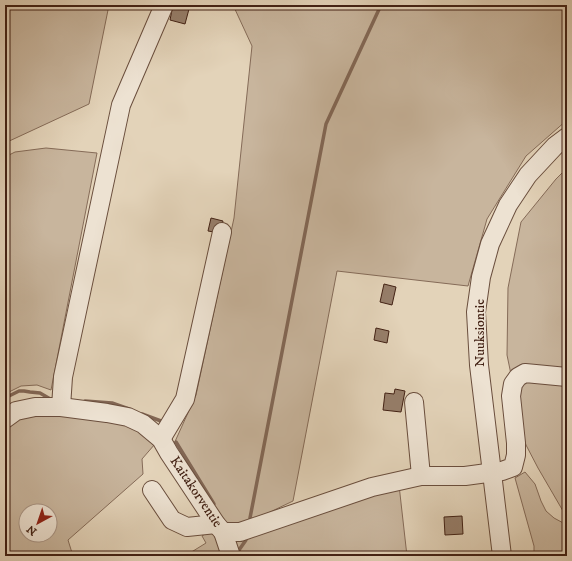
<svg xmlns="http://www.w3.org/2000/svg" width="572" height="561" viewBox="0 0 572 561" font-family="'IM FELL DW Pica',serif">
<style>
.green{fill:#c8b59d;stroke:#856b58;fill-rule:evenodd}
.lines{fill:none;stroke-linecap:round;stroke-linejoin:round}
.stream{stroke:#826755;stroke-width:3.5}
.building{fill:#967e6a;stroke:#422114}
.minor-casing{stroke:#6a4e3d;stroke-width:20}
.minor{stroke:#ede2d2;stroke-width:18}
.labels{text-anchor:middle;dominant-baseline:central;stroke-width:3.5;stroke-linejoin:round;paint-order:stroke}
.street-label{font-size:14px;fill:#422114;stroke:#ede2d2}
</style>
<rect width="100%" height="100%" fill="#e3d3b9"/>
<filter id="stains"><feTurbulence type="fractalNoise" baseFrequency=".005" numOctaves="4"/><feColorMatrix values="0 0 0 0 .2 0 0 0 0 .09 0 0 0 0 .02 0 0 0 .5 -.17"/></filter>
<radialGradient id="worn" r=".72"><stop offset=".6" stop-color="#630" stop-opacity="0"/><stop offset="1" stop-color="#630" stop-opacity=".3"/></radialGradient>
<g class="green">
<polygon points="5,5 109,5 89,104 5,143"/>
<polygon points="233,5 567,5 567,120 526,156 487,219 468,286 337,271 293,501 266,514 237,524 228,524 220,520 173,446 196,395 234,218 252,46"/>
<polygon points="46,148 97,153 51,390 37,385 21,386 5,394 5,157 15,152"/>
<polygon points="567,168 567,513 563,511 538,468 526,445 511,396 513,384 507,355 508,288 521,222 556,179"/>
<path d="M34 413 99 416 138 426 155 444 142 459 143 474 68 540 73 556H5V427L20 418ZM26 511H50V535H26Z"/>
<polygon points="525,472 535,484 541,501 546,511 554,518 567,525 567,556 534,556 534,546 515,478"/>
<polygon points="399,485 407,556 238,556 232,540"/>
<path d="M208 532C220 533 222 546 227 556H210L208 554 204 556H185L206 543 202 536Z"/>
</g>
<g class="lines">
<g class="stream">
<polyline points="5,398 19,391 24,391 30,392 40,393 52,400"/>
<polyline points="85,401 112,403 129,409"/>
<polyline points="142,414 161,421"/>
<polyline points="176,442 214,504"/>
<polyline points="250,518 326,124 381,5"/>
<polyline points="241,556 239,550 246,540"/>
</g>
</g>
<g class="building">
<polygon points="173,5 189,9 185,24 170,20"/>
<polygon points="211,218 223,221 220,233 208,231"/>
<polygon points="384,284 396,287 392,305 380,302"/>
<polygon points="376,328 389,331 387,343 374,340"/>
<polygon points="395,389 405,391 401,412 383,410 385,393 394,394"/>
<polygon points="462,516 463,534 445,535 444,517"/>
</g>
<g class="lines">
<g class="minor-casing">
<g id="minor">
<polyline points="414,402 421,476"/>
<polyline points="61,407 63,377 121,105 164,5"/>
<polyline points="5,419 16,411 35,407 61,407 107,413 128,417 143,424 161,439 169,453 216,524 223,532 240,532 372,487 421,476 465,476 502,471 513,467 516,455 516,443 511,396 513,384 518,377 525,373 567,377"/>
<polyline points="161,439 185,399 222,232"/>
<polyline points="152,490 172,520 187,527 216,524"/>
<polyline points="223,532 231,556"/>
<polyline points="502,556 479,365 476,312 481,277 490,244 508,205 528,175 555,146 567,137"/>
</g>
</g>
<use href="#minor" class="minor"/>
</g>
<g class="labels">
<g class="street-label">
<text transform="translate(480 333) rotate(-90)">Nuuksiontie</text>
<text transform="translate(196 492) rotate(56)">Kaitakorventie</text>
</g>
</g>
<rect width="572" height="561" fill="none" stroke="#e3d3b9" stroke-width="20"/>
<rect x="6" y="6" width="560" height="549" fill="none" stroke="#422114" stroke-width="2"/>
<rect x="10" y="10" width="552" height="541" fill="none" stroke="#422114"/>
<g transform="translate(38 523) rotate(220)"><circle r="19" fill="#ede2d2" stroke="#a99586"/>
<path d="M0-3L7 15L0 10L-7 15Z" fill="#8f2418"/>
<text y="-6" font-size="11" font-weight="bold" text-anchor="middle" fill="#422114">N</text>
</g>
<rect width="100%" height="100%" filter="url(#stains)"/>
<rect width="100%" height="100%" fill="url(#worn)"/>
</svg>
